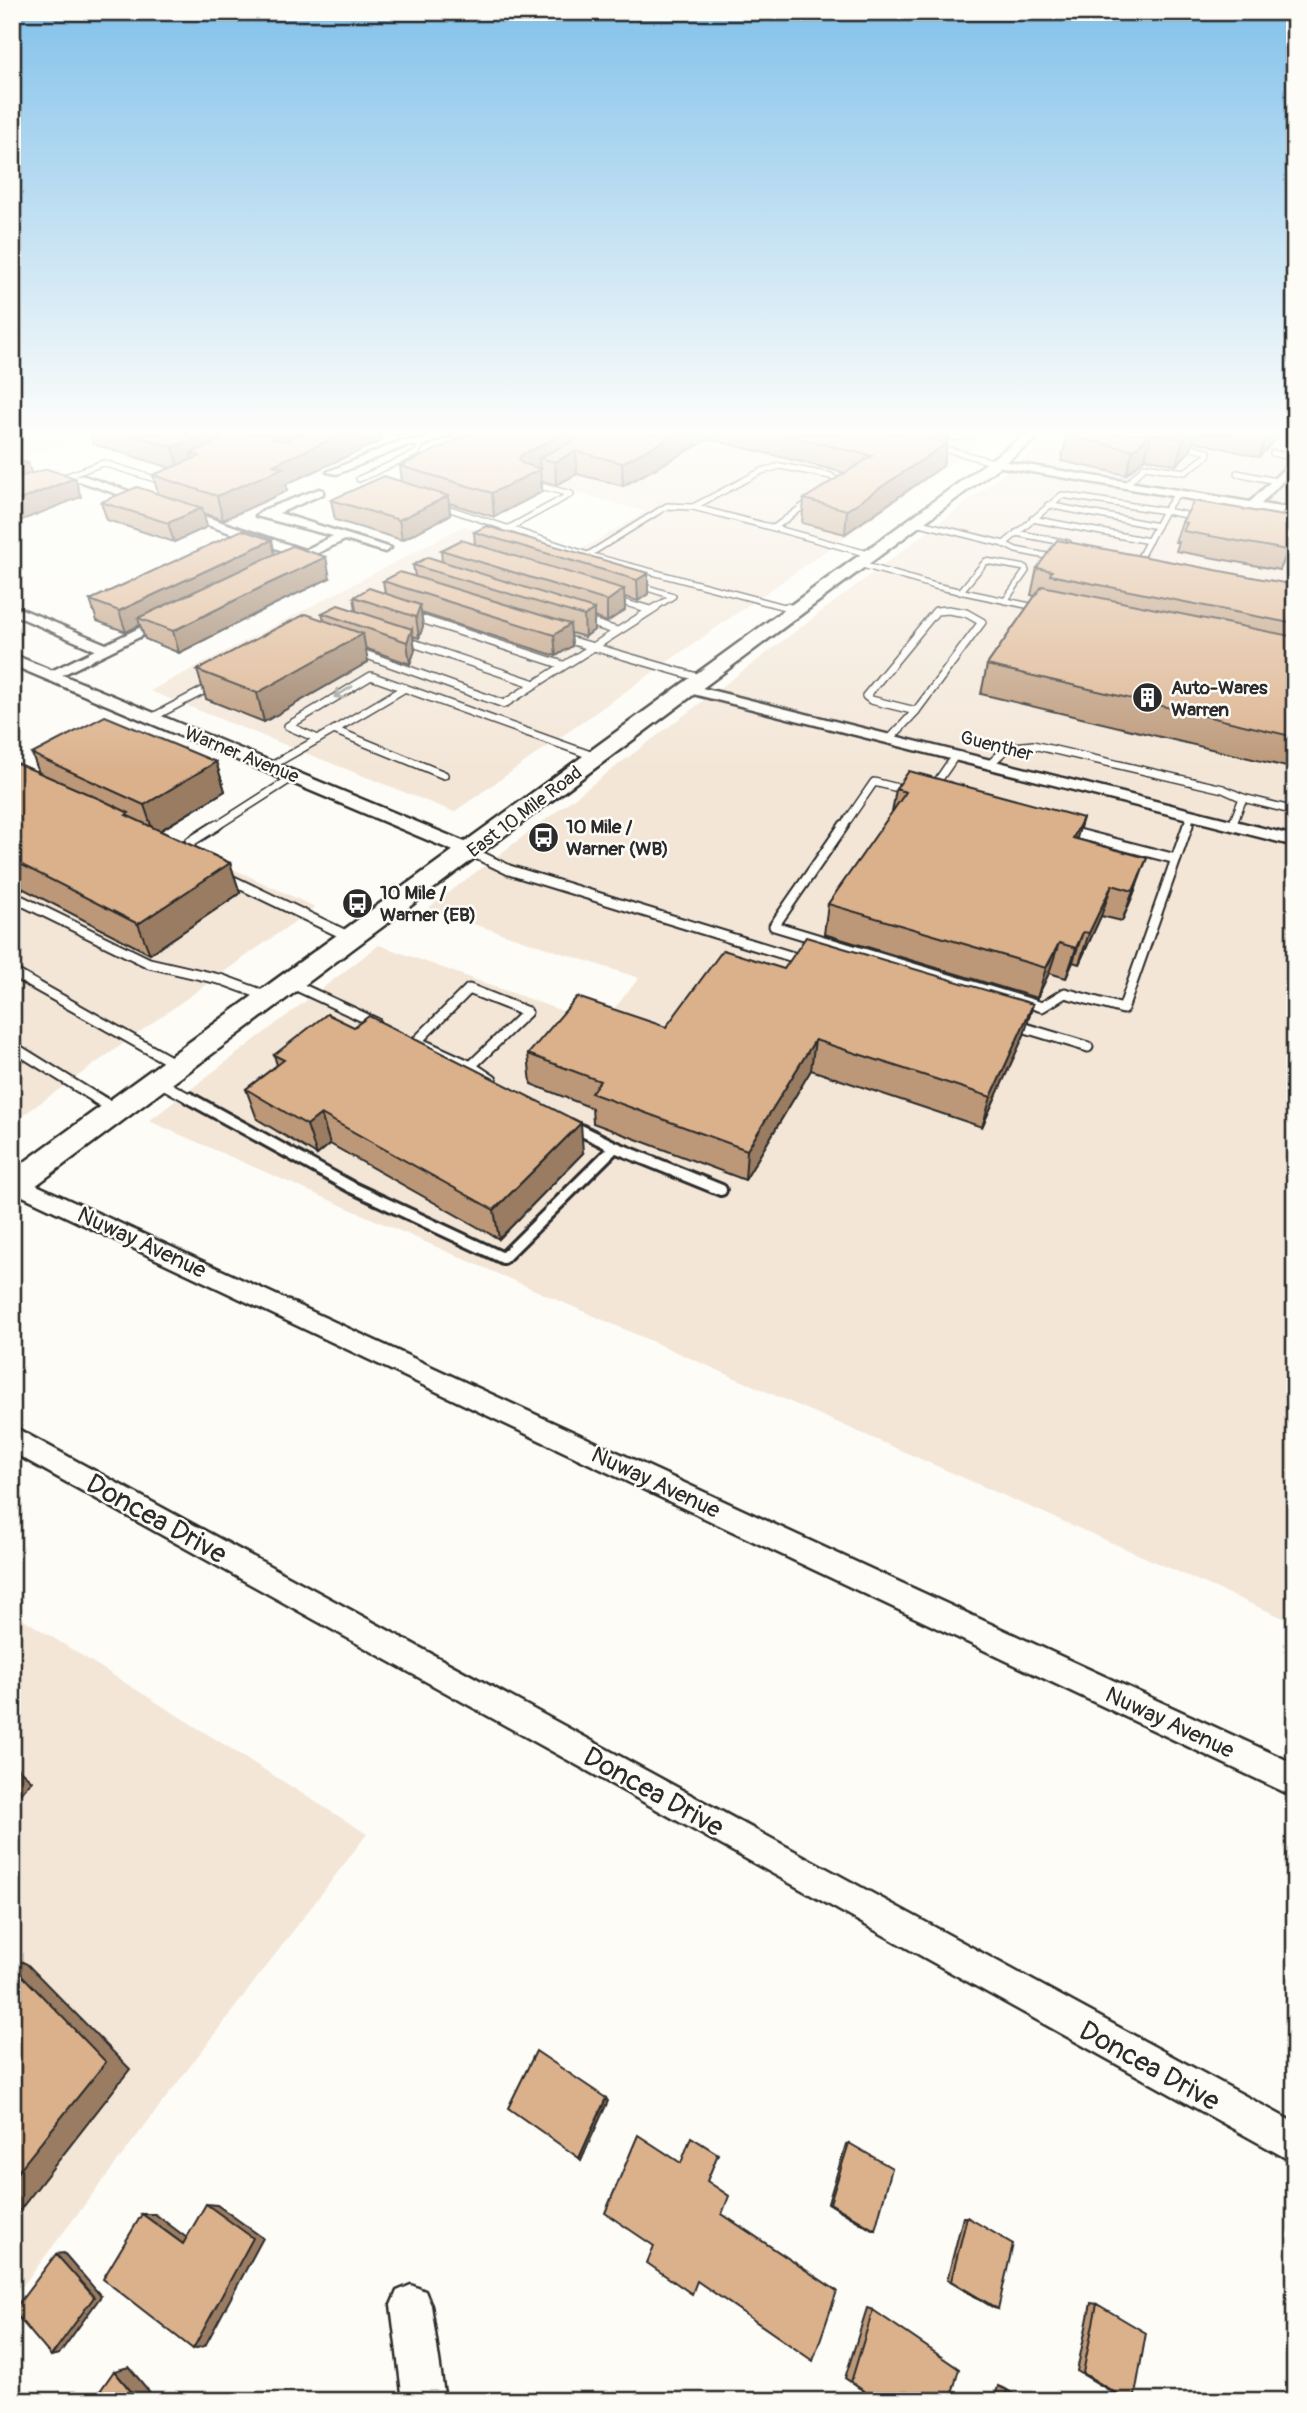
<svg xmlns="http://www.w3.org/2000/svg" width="1307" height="2413" viewBox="0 0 1307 2413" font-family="Pangolin,sans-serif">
<rect width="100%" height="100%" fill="#fdfcf7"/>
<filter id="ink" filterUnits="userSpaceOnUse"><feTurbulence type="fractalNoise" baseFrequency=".0143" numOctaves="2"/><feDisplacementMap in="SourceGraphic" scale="14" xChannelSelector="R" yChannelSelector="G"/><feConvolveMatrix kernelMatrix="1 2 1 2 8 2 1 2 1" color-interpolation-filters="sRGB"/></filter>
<g filter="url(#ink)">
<!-- built -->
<g fill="#f3e6d7">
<path d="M 12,434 L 88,434 L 12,462 Z"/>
<path d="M 637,434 L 992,434 L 454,812 L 150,691 L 464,526 L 570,556 L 646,512 L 543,483 Z"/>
<path d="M 1057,434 L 1295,434 L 1295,1623 L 149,1121 L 379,945 L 601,1025 L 639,978 L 427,909 Z"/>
<path d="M 12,766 L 315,907 L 12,1123 Z"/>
<path d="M 12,1612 L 367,1834 L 12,2300 Z"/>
</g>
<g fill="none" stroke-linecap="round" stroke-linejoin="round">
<defs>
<g id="service-far3">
<path d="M 933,434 L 954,438 L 971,434"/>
<path d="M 1290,434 L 1295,435"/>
<path d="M 935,446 L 996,463"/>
<path d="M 1273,453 L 1295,458"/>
<path d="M 1237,473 L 1276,481"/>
<path d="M 62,478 L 103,463 L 165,482"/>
<path d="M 359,479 L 417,453 L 422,443"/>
<path d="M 1126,485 L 1145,466 L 1185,472 L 1207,456 L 1208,452 L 1179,443"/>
<path d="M 1177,494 L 1165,511 L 1197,517"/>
<path d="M 814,498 L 774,528 L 872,555"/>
<path d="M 438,505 L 588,555"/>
<path d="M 1048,505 L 1157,526"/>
<path d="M 693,507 L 774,528"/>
<path d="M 1032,519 L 1149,541"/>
<path d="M 916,522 L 1004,544 L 1016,550 L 1057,558"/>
<path d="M 1016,533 L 1068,543"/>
<path d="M 491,538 L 571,494 L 529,483"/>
<path d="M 1004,544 L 1062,495 L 1165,511 L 1134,568"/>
<path d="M 859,564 L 935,586 L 1040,608"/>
<path d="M 635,584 L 673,596 L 653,609"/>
<path d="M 960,592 L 986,561 L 1025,568 L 1026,571 L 1005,601"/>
<path d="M 612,599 L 646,609"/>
<path d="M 792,609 L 588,555 L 667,506 L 693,507 L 762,471 L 780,466 L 831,476 L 835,480 L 828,489"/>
</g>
<g id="service-far2">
<path d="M 640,607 L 650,610"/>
<path d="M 786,607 L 797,610"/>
<path d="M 1035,607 L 1040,608"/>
<path d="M 948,610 L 966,613 L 982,622 L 916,711 L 871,700 L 866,696 L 936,611 Z"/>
<path d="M 409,615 L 563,665"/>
<path d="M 583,620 L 617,631"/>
<path d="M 559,637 L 704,679"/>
<path d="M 401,639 L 535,684"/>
<path d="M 356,651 L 504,704 L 656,607"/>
<path d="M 153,717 L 214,685"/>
<path d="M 334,730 L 405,688"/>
<path d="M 318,739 L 288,726 L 371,676 L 596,757"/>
<path d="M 889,740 L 916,711"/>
<path d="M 989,765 L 1007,748 L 1033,745 L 1223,789 L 1243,798 L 1232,826"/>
<path d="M 271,766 L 334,730 L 444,775"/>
<path d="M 933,788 L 955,756"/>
<path d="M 1243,798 L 1295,811"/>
<path d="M 215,827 L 295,776"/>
<path d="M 843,827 L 874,782 L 910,791"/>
<path d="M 1187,827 L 1191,815"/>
</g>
<g id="service-far1">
<path d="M 844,825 L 774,926 L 1042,1007 L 1065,993 L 1123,1009 L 1188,825"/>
<path d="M 1067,831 L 1176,859"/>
<path d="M 190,842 L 217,825"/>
<path d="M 470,851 L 509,870 L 806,961"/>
<path d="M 225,877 L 352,938"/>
<path d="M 12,896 L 149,963 L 223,980 L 269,997"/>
<path d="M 12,972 L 179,1066"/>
<path d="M 290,983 L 376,1023"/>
<path d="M 1012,1024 L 1088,1047"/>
<path d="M 416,1041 L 471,1066 L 492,1080"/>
<path d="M 417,1041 L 469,989 L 527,1012 L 471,1066"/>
<path d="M 12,1046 L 99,1100"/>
<path d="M 158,1081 L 192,1100"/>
</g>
<g id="service">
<path d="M 96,1098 L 117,1111"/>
<path d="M 189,1098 L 351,1187 L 503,1258 L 615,1147 L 570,1125"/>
<path d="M 615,1147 L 721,1190"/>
</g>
<g id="minor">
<path d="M 437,434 L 454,434 L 422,446 L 406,446 L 337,474 L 327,472 L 400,441 L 421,440 Z"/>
<path d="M 1295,458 L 1295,468 L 1261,504 L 1295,509 L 1295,517 L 996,466 L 990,463 L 996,460 L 1250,502 Z"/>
<path d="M 62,475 L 84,476 L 305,550 L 333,536 L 256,516 L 263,510 L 319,489 L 323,490 L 323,494 L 279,513 L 391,548 L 385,552 L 345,540 L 282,570 L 278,569 L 278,563 L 295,555 L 79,481 L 63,481 L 12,498 L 12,491 Z"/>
<path d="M 12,605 L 106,644 L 164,616 L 174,616 L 176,619 L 52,680 L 47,679 L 45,676 L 47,673 L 95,650 L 12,614 Z"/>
<path d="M 690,685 L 1295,836 L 1295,846 L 685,692 L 683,689 L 685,686 Z"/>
<path d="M 17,1176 L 1295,1764 L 1295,1797 L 12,1191 L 12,1177 Z"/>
<path d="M 12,1426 L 1295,2123 L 1295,2163 L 12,1452 Z"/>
<path d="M 411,2285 L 425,2291 L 431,2305 L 445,2401 L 403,2401 L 391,2305 L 397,2291 Z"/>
</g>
<path id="tertiary" d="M 12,654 L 477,847 L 481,851 L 477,855 L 463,855 L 12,665 Z"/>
<path id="secondary" d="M 1026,434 L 1043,434 L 23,1195 L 12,1199 L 12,1171 Z"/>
</defs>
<!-- service-far3 casing -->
<use href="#service-far3" stroke="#2b2b2b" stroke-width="8"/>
<!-- service-far2 casing -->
<use href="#service-far2" stroke="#2b2b2b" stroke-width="10"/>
<!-- service-far1 casing -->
<use href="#service-far1" stroke="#2b2b2b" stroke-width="13"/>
<!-- service casing -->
<use href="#service" stroke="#2b2b2b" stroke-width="16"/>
<!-- minor casing -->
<use href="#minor" stroke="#2b2b2b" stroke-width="5"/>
<!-- tertiary casing -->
<use href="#tertiary" stroke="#2b2b2b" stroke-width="5"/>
<!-- secondary casing -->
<use href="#secondary" stroke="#2b2b2b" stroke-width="5"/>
<!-- service-far3 -->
<use href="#service-far3" stroke="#fdfcf7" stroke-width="5"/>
<!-- service-far2 -->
<use href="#service-far2" stroke="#fdfcf7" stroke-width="7"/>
<!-- service-far1 -->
<use href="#service-far1" stroke="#fdfcf7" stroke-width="9"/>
<!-- service -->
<use href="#service" stroke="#fdfcf7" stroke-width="10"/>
<!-- minor -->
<use href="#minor" fill="#fdfcf7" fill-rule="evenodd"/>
<!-- tertiary -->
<use href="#tertiary" fill="#fdfcf7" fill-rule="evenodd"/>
<!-- secondary -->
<use href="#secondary" fill="#fdfcf7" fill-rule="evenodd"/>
</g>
<!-- wall -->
<g fill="#bc9878" stroke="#2b2b2b" stroke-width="2">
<path d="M 90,434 L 380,434 L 381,441 L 286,484 L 287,491 L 223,520 L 203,513 L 207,527 L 174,542 L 107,520 L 101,502 L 158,494 L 153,475 L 171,468 L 93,444 Z"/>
<path d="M 393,434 L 417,434 L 411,436 Z"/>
<path d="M 451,434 L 949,434 L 948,442 L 947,443 L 943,466 L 845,534 L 802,523 L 804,499 L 845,473 L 709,439 L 623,486 L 577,474 L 556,485 L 542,481 L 542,492 L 494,517 L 449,503 L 450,515 L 402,540 L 335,520 L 331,500 L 402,481 L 400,466 L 458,440 L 451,438 Z"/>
<path d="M 1069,434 L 1279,434 L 1277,438 L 1259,457 L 1193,441 L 1190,451 L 1176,465 L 1145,458 L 1126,475 L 1061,461 L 1067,436 Z"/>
<path d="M 1295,493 L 1295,533 L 1280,570 L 1176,551 L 1179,542 L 1175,542 L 1182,522 L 1282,516 L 1288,500 Z"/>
<path d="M 474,532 L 648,573 L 648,594 L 638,601 L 625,597 L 625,610 L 607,622 L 594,617 L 594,630 L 585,637 L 571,633 L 572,646 L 556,656 L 421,613 L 423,626 L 419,638 L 413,636 L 415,650 L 410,664 L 365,648 L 368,662 L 264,722 L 206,699 L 197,670 L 324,620 L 322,613 L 356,610 L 354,597 L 385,593 L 383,581 L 415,576 L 413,565 L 442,562 L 441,550 L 475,544 Z"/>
<path d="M 275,554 L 330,578 L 273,605 L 179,653 L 145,639 L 140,625 L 126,632 L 97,621 L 90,600 Z"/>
<path d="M 1037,568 L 1295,585 L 1295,769 L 981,694 L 987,665 L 1035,596 L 1031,595 Z"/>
<path d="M 32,754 L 216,762 L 225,791 L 160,831 L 230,863 L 240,893 L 150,954 L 12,883 L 12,761 L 39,773 Z"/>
<path d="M 896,789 L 1077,840 L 1136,888 L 1122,921 L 1101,916 L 1079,964 L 1073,962 L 1066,978 L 1049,973 L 1037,998 L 824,934 L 828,904 L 892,813 Z"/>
<path d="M 784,969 L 1033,1004 L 1024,1035 L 982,1127 L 811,1070 L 745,1180 L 593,1123 L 592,1108 L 531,1084 L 528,1054 L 666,1027 Z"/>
<path d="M 274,1055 L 583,1153 L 499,1239 L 330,1144 L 317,1155 L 257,1119 L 246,1089 L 277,1065 Z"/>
<path d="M 849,2143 L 875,2230 L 872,2230 L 828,2203 L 846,2144 Z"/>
<path d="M 963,2217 L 967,2217 L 998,2309 L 994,2308 L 947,2280 Z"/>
<path d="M 1091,2303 L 1097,2304 L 1134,2401 L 1127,2401 L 1077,2371 Z"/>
<path d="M 867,2308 L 873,2310 L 878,2401 L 845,2378 Z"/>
<path d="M 998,2386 L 1007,2390 L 1023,2401 L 994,2401 Z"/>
</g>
<!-- shaded-wall -->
<g fill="#997c62" stroke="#2b2b2b" stroke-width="2">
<path d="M 206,434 L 217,434 L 221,453 L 191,453 L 194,464 L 179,470 L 173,447 Z"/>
<path d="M 272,434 L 322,434 L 277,457 L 271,438 Z"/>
<path d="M 343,434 L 380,434 L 381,441 L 286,484 L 287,491 L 223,520 L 217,496 L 273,465 Z"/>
<path d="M 564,434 L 609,434 L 539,458 L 542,492 L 494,517 L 492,493 L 521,455 Z"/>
<path d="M 677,434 L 709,434 L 709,439 L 623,486 L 622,463 Z"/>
<path d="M 930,434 L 936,434 L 933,452 L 924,438 Z"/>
<path d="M 946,434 L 949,434 L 948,442 L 945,444 Z"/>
<path d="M 1152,434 L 1145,458 L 1126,475 L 1133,450 Z"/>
<path d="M 1189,434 L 1195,434 L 1190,451 L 1176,465 L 1183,440 Z"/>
<path d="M 1267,434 L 1279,434 L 1277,438 L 1259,457 Z"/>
<path d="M 947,443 L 943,466 L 845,534 L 847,510 Z"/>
<path d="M 576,451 L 577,474 L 556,485 L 555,462 Z"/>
<path d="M 28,463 L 34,481 L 12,489 L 12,468 Z"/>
<path d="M 75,478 L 81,497 L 12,524 L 12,503 Z"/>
<path d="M 448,496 L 450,515 L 402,540 L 399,520 Z"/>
<path d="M 202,508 L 207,527 L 174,542 L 168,523 Z"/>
<path d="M 272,540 L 276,560 L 138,618 L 140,625 L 126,632 L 119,611 Z"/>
<path d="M 326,557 L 330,578 L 273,605 L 179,653 L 173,631 L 268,584 Z"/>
<path d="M 648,573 L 648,594 L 638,601 L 637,580 Z"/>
<path d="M 624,589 L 625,610 L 607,622 L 607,601 Z"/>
<path d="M 420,605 L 423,626 L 419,638 L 416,617 Z"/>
<path d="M 594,609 L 594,630 L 585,637 L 584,616 Z"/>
<path d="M 570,624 L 572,646 L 556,656 L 554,635 Z"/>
<path d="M 412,629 L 415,650 L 410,664 L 407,642 Z"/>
<path d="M 363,634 L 368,662 L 264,722 L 257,693 Z"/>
<path d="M 216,762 L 225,791 L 154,834 L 144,805 Z"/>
<path d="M 1083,818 L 1074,848 L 1073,838 Z"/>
<path d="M 1147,858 L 1136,888 L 1122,921 L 1133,891 Z"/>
<path d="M 230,863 L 240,893 L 150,954 L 138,924 Z"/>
<path d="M 1112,885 L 1101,916 L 1079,964 L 1089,933 Z"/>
<path d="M 1083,932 L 1073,962 L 1066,978 L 1076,948 Z"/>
<path d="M 1059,943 L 1049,973 L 1037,998 L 1046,968 Z"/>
<path d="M 1033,1004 L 1024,1035 L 982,1127 L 991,1097 Z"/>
<path d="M 815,1040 L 811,1070 L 745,1180 L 747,1150 Z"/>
<path d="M 321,1114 L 330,1144 L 317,1155 L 307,1125 Z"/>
<path d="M 581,1123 L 583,1153 L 499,1239 L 494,1210 Z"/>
<path d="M 12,1763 L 32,1781 L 12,1802 Z"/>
<path d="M 12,1957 L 27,1964 L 130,2069 L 12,2220 Z"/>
<path d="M 606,2098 L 608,2101 L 581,2160 L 579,2158 Z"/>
<path d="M 206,2204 L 217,2205 L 263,2238 L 205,2346 L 193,2349 Z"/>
<path d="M 142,2214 L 155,2214 L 195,2244 L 183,2244 Z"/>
<path d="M 64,2253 L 101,2296 L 59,2354 L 51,2356 L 56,2254 Z"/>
<path d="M 129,2367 L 157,2401 L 139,2401 L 114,2371 Z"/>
</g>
<!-- building -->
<g fill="#dbb18c" stroke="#2b2b2b" stroke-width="2">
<path d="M 128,434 L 206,434 L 173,447 Z"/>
<path d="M 222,434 L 272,434 L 271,438 L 285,441 L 298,434 L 343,434 L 273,465 L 283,468 L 217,496 L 153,475 L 200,456 L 191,453 L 222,440 Z"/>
<path d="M 470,434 L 564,434 L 521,455 L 519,459 L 521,463 L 541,469 L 492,493 L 400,466 Z"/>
<path d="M 586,434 L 677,434 L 622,463 L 576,451 L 555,462 L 539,458 Z"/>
<path d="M 781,434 L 930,434 L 924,438 L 947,443 L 847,510 L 804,499 L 872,456 Z"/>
<path d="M 1069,434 L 1151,434 L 1133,450 L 1067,436 Z"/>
<path d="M 1156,434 L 1189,434 L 1183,440 Z"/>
<path d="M 12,458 L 28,463 L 12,468 Z"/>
<path d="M 47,469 L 75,478 L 12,503 L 12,479 Z"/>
<path d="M 384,476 L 448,496 L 399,520 L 331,500 Z"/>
<path d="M 137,487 L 202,508 L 168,523 L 101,502 Z"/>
<path d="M 1295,493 L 1295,501 L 1288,500 Z"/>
<path d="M 1194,501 L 1295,518 L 1295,532 L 1287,550 L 1183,531 L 1187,523 L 1182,522 Z"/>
<path d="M 486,526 L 648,573 L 637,580 L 474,532 Z"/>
<path d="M 242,530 L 272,540 L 119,611 L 90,600 Z"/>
<path d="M 461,540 L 624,589 L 607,601 L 441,550 Z"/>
<path d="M 1057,540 L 1295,585 L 1295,624 L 1050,575 L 1052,571 L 1037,568 Z"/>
<path d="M 292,546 L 326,557 L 268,584 L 173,631 L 138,618 Z"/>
<path d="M 428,557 L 594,609 L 584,616 L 413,565 Z"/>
<path d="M 400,572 L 570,624 L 554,635 L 383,581 Z"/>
<path d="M 1042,586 L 1295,637 L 1295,737 L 987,665 Z"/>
<path d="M 369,588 L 420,605 L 416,617 L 354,597 Z"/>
<path d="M 338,605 L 412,629 L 407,642 L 322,613 Z"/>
<path d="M 306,614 L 363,634 L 257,693 L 197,670 L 277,628 Z"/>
<path d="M 105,716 L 216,762 L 144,805 L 32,754 Z"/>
<path d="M 12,761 L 102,800 L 129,813 L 126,815 L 230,863 L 138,924 L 12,860 Z"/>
<path d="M 909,771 L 1083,818 L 1073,838 L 1147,858 L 1133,891 L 1112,885 L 1089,933 L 1083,932 L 1076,948 L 1059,943 L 1046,968 L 828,904 L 906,792 L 896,789 Z"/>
<path d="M 806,937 L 1033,1004 L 991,1097 L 815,1040 L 747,1150 L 591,1093 L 600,1081 L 528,1054 L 577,997 L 666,1027 L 723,950 L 784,969 Z"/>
<path d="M 327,1014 L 354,1027 L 369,1016 L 581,1123 L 494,1210 L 321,1114 L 307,1125 L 246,1089 L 284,1060 L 274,1055 Z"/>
<path d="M 12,1965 L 106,2062 L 12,2179 Z"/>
<path d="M 536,2051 L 606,2098 L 579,2158 L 508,2108 Z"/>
<path d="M 638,2135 L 681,2163 L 691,2137 L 718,2154 L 707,2181 L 729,2196 L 722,2214 L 837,2291 L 813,2361 L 697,2281 L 692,2294 L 647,2263 L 654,2246 L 605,2213 Z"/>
<path d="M 849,2143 L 892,2168 L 875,2230 L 830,2203 Z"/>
<path d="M 206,2204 L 253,2238 L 193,2349 L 103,2279 L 142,2214 L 183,2244 Z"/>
<path d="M 967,2217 L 1013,2244 L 998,2309 L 951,2281 Z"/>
<path d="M 56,2254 L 94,2297 L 51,2356 L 13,2311 Z"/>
<path d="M 1097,2304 L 1146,2333 L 1134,2401 L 1129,2401 L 1083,2373 Z"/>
<path d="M 873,2310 L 959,2369 L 950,2401 L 878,2401 L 851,2382 Z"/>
<path d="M 114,2371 L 139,2401 L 93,2401 Z"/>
<path d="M 1007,2390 L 1023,2401 L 1005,2401 Z"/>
</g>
<!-- one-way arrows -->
<defs><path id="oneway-shaft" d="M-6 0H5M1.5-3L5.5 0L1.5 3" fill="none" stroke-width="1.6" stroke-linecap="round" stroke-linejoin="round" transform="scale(1.75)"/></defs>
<use stroke="#9e9e9b" href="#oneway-shaft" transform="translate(343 692) rotate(149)"/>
</g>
<!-- sky -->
<linearGradient id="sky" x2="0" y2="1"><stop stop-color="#83c1ea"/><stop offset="0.56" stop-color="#fefefb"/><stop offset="1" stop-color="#fefefb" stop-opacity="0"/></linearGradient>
<rect width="1307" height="772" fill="url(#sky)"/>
<!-- icons -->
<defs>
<symbol id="building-disc" viewBox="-11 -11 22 22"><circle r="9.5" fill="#2b2b2b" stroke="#fdfcf7"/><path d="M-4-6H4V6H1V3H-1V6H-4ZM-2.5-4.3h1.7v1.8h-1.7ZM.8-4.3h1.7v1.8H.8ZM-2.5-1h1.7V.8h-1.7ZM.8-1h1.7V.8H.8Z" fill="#fff"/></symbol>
<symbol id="bus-disc" viewBox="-11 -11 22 22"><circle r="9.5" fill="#2b2b2b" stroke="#fdfcf7"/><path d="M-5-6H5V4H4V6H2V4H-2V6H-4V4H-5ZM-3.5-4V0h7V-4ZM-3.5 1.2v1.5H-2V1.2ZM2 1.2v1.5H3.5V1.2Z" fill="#fff"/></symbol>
</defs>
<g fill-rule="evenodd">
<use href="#building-disc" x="1130" y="680" width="35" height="35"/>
<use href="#bus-disc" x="526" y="820" width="35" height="35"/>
<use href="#bus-disc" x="340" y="886" width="35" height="35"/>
</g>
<g text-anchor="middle" stroke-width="5" stroke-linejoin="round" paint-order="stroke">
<!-- far-poi labels -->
<g font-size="19" font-weight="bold" fill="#2b2b2b" stroke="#fdfcf7" text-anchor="start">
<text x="1171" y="694">Auto-Wares<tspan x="1171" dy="22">Warren</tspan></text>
<text x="566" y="833">10 Mile /<tspan x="566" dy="22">Warner (WB)</tspan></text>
<text x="380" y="899">10 Mile /<tspan x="380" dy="22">Warner (EB)</tspan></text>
</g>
<!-- far-street labels -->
<g font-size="19" fill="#2b2b2b" stroke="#fdfcf7">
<text transform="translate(997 745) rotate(14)" y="7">Guenther</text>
<text transform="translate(242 754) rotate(22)" y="7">Warner Avenue</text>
<text transform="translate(524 811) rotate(-37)" y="7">East 10 Mile Road</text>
</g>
<!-- street labels -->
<g font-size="23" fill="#2b2b2b" stroke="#fdfcf7">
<text transform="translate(142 1242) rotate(25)" y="8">Nuway Avenue</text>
<text transform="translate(656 1482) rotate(25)" y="8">Nuway Avenue</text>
<text transform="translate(1170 1722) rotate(25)" y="8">Nuway Avenue</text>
</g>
<!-- near-street labels -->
<g font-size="28" fill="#2b2b2b" stroke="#fdfcf7">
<text transform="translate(157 1518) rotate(29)" y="10">Doncea Drive</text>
<text transform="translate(654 1791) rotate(29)" y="10">Doncea Drive</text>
<text transform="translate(1150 2065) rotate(29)" y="10">Doncea Drive</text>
</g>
</g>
<!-- margin -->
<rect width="1307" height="2413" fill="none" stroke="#fdfcf7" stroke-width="42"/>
<rect x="21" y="21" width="1265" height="2371" fill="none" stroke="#2b2b2b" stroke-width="2.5" filter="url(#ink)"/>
</svg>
